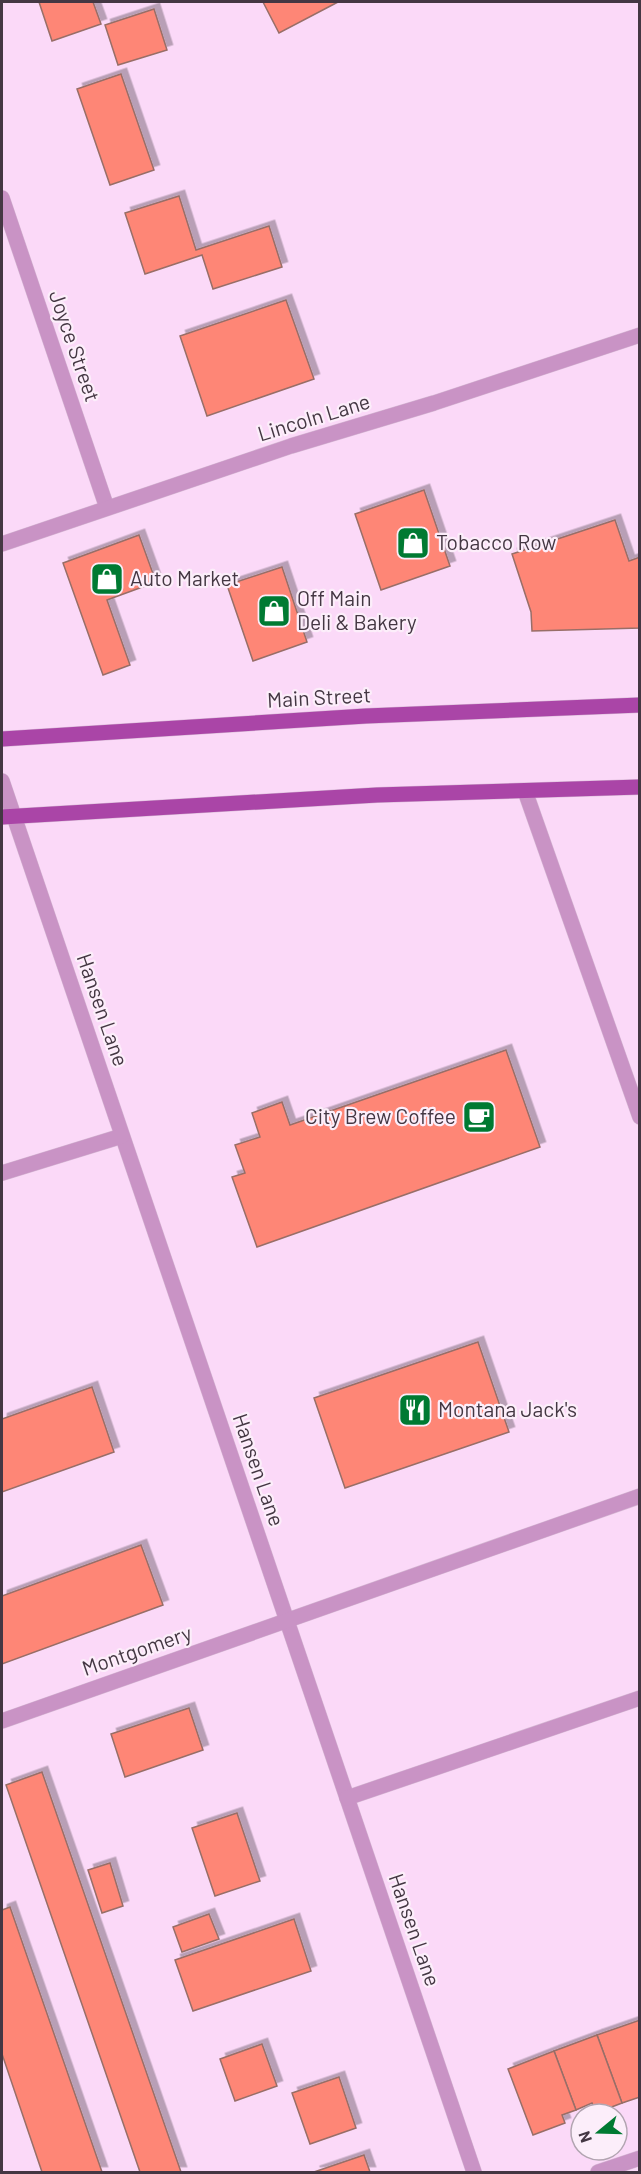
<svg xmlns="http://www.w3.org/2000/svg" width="641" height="2174" viewBox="0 0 641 2174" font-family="Barlow,sans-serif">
<defs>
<filter id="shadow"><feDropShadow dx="5.5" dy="-5.5" stdDeviation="0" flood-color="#0004"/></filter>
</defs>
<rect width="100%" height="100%" fill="#fbd9f8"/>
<!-- building -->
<g fill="#fe8676" stroke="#986e67" stroke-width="1.5" filter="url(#shadow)">
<path d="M 39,2 L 93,2 L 101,24 L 52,41 Z"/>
<path d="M 263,2 L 338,2 L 279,33 Z"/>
<path d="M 154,9 L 167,50 L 118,65 L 105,25 Z"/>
<path d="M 121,74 L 154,170 L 110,185 L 77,89 Z"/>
<path d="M 179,196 L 196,250 L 269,226 L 282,267 L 213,289 L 202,255 L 145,274 L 125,213 Z"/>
<path d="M 286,300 L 314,379 L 207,416 L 180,336 Z"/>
<path d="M 424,490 L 450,566 L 381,590 L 355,514 Z"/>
<path d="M 615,520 L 629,561 L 640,557 L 640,628 L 532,631 L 531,612 L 512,554 Z"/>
<path d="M 139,535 L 156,582 L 107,600 L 130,665 L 103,675 L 63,563 Z"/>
<path d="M 282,567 L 307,642 L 253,661 L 227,585 Z"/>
<path d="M 506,1050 L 540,1147 L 257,1247 L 232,1177 L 245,1173 L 235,1145 L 260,1137 L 252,1113 L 282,1102 L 290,1125 Z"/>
<path d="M 478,1342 L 509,1432 L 345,1488 L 314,1398 Z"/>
<path d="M 92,1387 L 114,1452 L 2,1492 L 2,1419 Z"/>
<path d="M 141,1545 L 163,1605 L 2,1664 L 2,1596 Z"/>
<path d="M 189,1708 L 203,1750 L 125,1777 L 111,1734 Z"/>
<path d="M 42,1772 L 181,2172 L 140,2172 L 6,1785 Z"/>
<path d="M 237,1813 L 260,1881 L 215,1896 L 192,1828 Z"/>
<path d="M 110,1863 L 123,1906 L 102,1913 L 88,1870 Z"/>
<path d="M 10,1907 L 102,2172 L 42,2172 L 2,2054 L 2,1910 Z"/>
<path d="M 209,1914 L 219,1939 L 182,1952 L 173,1927 Z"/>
<path d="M 294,1919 L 311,1971 L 193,2011 L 175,1960 Z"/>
<path d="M 640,2020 L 640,2097 L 622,2103 L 597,2035 Z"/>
<path d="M 597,2035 L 622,2103 L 596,2113 L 592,2103 L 576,2110 L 554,2051 Z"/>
<path d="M 262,2044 L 277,2086 L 235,2101 L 220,2059 Z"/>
<path d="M 554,2051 L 576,2110 L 562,2115 L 565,2123 L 533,2135 L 508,2069 Z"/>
<path d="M 339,2077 L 356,2128 L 310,2144 L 292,2093 Z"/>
<path d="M 364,2155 L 370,2172 L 314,2172 Z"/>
</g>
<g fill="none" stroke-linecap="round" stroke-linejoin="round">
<defs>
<g id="minor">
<path d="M 2,198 L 107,508"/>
<path d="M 2,544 L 291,446 L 434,403 L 640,335"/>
<path d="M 2,781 L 474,2172"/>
<path d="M 525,791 L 640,1117"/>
<path d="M 2,1173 L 122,1136"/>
<path d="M 2,1721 L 640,1496"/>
<path d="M 347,1798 L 640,1698"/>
<path d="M 598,2172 L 640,2158"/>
</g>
<g id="major">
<path d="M 2,739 L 366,716 L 640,705"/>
<path d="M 2,817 L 377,795 L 640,787"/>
</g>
</defs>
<!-- minor casing -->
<use href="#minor" stroke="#d6b9d4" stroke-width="16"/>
<!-- major casing -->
<use href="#major" stroke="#d6b9d4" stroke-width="16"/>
<!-- minor -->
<use href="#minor" stroke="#c993c5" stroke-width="15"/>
<!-- major -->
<use href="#major" stroke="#aa45a7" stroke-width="15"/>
</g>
<!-- icons -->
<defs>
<symbol id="shop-square" viewBox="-11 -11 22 22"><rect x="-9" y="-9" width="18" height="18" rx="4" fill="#007a32" stroke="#fceefa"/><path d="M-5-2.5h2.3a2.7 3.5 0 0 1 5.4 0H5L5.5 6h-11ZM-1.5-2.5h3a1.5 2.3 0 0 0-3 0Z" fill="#fff"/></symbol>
<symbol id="cafe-square" viewBox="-11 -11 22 22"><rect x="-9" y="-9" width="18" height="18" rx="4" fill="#007a32" stroke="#fceefa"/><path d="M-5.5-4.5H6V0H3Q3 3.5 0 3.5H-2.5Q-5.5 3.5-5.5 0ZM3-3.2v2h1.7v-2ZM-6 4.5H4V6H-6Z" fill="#fff"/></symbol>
<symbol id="restaurant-square" viewBox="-11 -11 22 22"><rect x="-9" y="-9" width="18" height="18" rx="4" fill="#007a32" stroke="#fceefa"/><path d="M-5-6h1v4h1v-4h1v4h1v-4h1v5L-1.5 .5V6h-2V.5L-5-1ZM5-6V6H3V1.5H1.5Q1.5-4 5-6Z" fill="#fff"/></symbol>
</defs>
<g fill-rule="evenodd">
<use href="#shop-square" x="394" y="524" width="38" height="38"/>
<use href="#shop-square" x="88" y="560" width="38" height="38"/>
<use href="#shop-square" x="255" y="592" width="38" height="38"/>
<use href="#cafe-square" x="460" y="1098" width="38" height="38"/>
<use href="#restaurant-square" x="396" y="1391" width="38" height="38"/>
</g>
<g text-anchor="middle" stroke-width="4.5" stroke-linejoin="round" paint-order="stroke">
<!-- street labels -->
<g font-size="21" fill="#443743" stroke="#fceefa">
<text transform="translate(74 346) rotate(71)" y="7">Joyce Street</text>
<text transform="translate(314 418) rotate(-17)" y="7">Lincoln Lane</text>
<text transform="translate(319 698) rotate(-3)" y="7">Main Street</text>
<text transform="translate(102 1010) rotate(71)" y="7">Hansen Lane</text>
<text transform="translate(258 1470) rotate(71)" y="7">Hansen Lane</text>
<text transform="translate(137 1651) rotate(-19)" y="7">Montgomery</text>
<text transform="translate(414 1930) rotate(71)" y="7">Hansen Lane</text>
</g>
<!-- poi labels -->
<g font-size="21" fill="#443743" stroke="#fceefa" text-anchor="start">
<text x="436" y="550">Tobacco Row</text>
<text x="130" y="586">Auto Market</text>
<text x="297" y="606">Off Main<tspan x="297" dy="24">Deli &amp; Bakery</tspan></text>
<text x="456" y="1124" text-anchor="end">City Brew Coffee</text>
<text x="438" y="1417">Montana Jack's</text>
</g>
</g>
<!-- border -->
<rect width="641" height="2174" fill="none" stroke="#443743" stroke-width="6"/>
<!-- north arrow -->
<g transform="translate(599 2132) rotate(251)"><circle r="28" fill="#fceefa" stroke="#b2a5b1" stroke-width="1.5"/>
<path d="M0-4.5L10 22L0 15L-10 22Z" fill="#007a32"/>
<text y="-9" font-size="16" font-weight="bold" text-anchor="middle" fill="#443743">N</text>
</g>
</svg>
